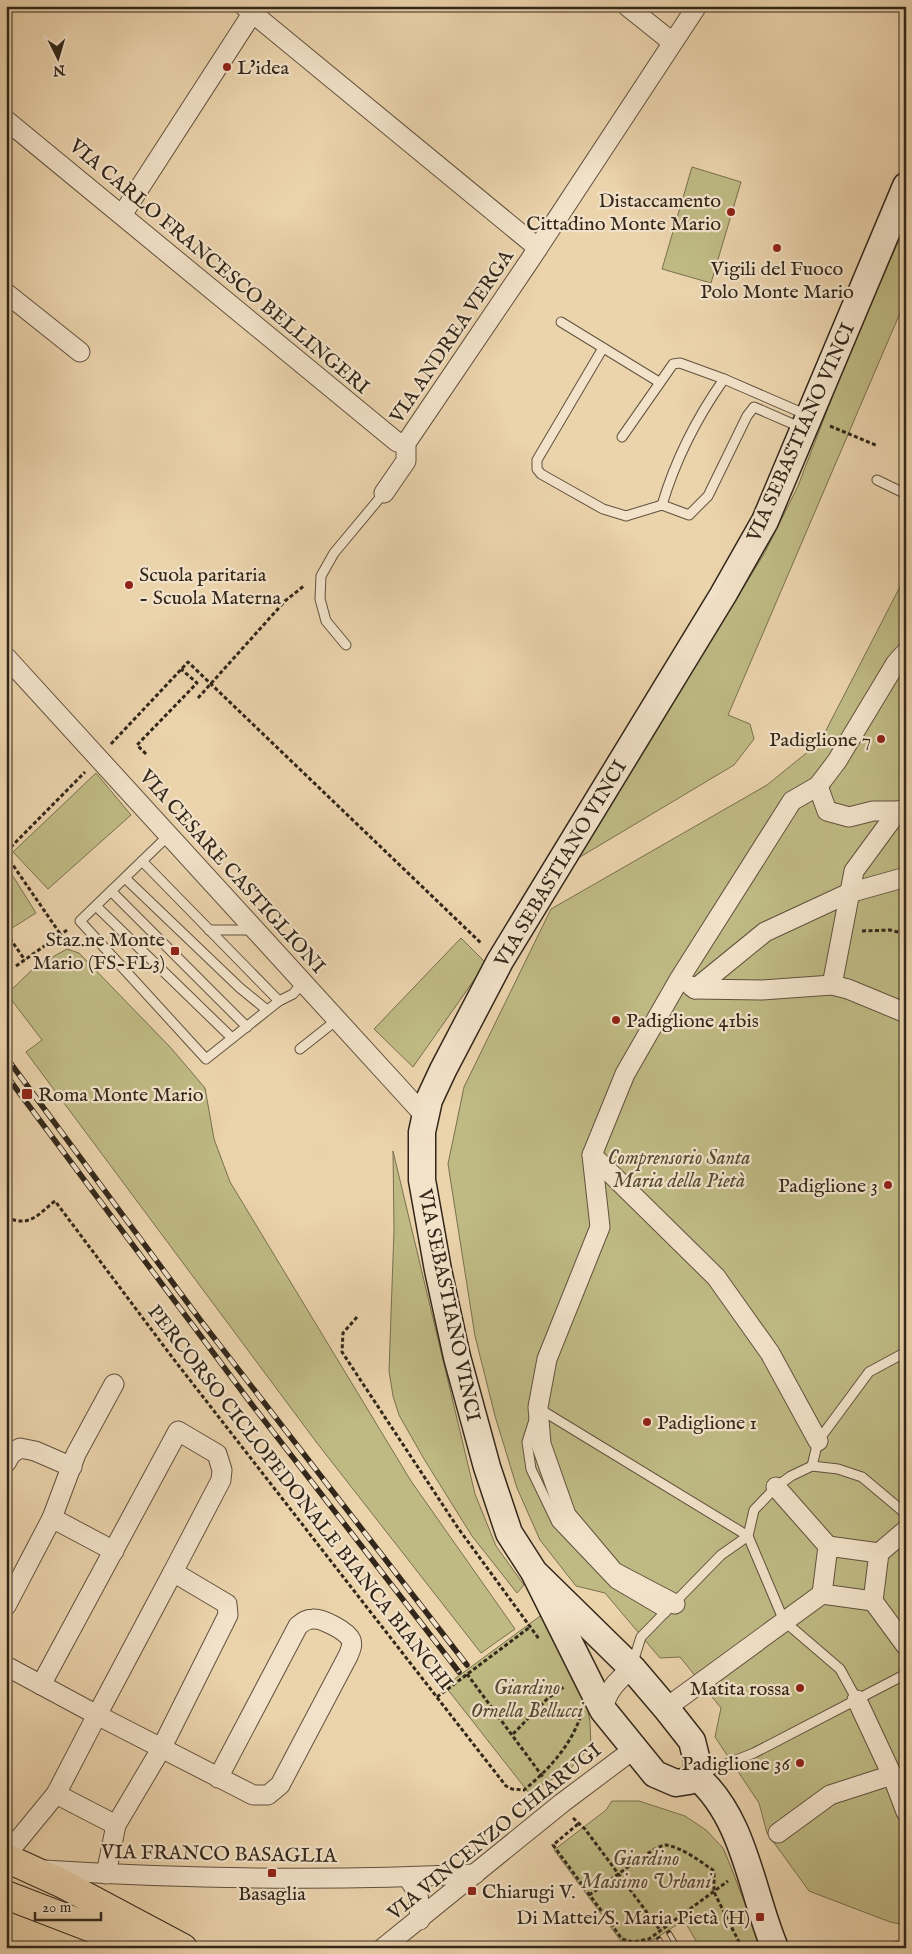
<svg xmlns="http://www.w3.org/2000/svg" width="912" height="1954" viewBox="0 0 912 1954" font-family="'IM FELL English',serif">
<rect width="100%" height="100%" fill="#ebd3ac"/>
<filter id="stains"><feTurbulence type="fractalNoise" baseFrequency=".004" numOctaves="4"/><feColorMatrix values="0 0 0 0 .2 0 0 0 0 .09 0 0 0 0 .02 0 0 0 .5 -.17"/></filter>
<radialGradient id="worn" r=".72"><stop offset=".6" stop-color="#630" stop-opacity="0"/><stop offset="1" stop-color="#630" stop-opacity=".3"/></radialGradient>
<!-- green -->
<g fill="#bfba84" stroke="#78704f">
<path d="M 692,167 L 741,182 L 711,283 L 662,269 Z"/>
<path d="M 906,224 L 906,299 L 728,715 L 750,724 L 754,739 L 734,765 L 575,860 L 764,554 L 798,486 L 846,361 Z"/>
<path d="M 906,575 L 906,1925 L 890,1922 L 809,1891 L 767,1833 L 759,1803 L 715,1737 L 721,1708 L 680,1657 L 660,1658 L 605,1593 L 576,1586 L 540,1540 L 517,1488 L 495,1416 L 475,1336 L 448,1164 L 464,1087 L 551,909 L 767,785 L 820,742 Z"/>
<path d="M 96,773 L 131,815 L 48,889 L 13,852 Z"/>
<path d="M 6,865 L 36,913 L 12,928 L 6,921 Z"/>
<path d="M 461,938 L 486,963 L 413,1067 L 374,1029 Z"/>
<path d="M 67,949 L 79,953 L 171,1048 L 205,1088 L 214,1139 L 230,1182 L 411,1481 L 515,1629 L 481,1653 L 317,1443 L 26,1052 L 42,1040 L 7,994 L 36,966 Z"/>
<path d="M 393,1151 L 475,1494 L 496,1546 L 524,1585 L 517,1593 L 472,1536 L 424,1459 L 399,1415 L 393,1396 L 389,1371 L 394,1230 Z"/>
<path d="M 547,1611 L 584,1691 L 590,1722 L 591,1746 L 571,1768 L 529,1793 L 445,1686 Z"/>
<path d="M 612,1801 L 639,1801 L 685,1816 L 706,1830 L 723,1848 L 729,1862 L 762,1948 L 700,1948 L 684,1920 L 641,1948 L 626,1948 L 554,1850 L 606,1810 Z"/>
</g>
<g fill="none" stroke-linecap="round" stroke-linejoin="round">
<defs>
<g id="lane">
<path d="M 561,322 L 659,382"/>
<path d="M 603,348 L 537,460 L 537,469 L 541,474 L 603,509 L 626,516 L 662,505"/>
<path d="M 802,428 L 754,407 L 747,416 L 708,496 L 689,515 L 662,505 C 675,461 698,416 724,379 L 807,415"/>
<path d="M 622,437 L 673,364 L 680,363 L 724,379"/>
<path d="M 877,480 L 906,494"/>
<path d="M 346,645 L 326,621 L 320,599 L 321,576 L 334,553 L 384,493"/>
<path d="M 169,835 L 80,921 L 206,1059 L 279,1001 L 293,994 L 303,982"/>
<path d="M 142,861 L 279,1001"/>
<path d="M 125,878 L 240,988 L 267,1010"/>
<path d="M 111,891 L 247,1027"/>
<path d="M 96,906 L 232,1038"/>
<path d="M 209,930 L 254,930"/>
<path d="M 300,1049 L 338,1019"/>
<path d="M 538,1408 L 748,1536"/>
<path d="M 534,1420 L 527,1442 L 531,1469 L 557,1523 L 614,1583 L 665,1613"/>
<path d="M 812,1466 L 818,1441 L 869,1372 L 906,1352"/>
<path d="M 632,1665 L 641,1637 L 721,1555 L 748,1536"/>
<path d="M 857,1700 L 840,1669 L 784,1621 L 748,1536 L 754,1510 L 776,1487 L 791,1476 L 812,1466 L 838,1469 L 862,1477 L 906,1514"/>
<path d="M 698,1775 L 754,1753 L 906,1674"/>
<path d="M 6,1832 L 14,1843"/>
<path d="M 889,1948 L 906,1945"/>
</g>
<g id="street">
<path d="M 244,6 L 538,248"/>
<path d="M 627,6 L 672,42"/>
<path d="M 6,120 L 397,442 L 406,443"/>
<path d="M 122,215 L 257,6"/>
<path d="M 6,293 L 80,352"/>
<path d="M 384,493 L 406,461 L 406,443 L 530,260 L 697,6"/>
<path d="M 6,657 L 425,1116"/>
<path d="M 818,786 L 827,811 L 849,817 L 873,811 L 906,811"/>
<path d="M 832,985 L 854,871 L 898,811"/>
<path d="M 691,986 L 695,989 L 762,990 L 832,985 L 848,989 L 906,1013"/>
<path d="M 695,989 L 765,932 L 849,893 L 906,877"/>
<path d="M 592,1155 L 716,1277 L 770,1353 L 818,1441"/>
<path d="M 6,1463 L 11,1454 L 20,1448 L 35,1451 L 72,1467"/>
<path d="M 776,1487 L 828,1546"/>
<path d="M 52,1518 L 76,1454 L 114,1384"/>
<path d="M 879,1553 L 906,1530"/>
<path d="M 873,1601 L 822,1594 L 828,1546 L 879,1553 L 873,1601 L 906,1646"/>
<path d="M 675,1604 L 614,1572 L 566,1515 L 541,1444 L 538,1407 L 547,1359 L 600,1227 L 592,1155 L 625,1074 L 680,978 L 792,801 L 818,786 L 837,761 L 896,663 L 906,652"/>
<path d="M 6,1606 L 52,1518 L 114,1551"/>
<path d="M 6,1666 L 97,1715 L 56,1794 L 116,1825 L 106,1874"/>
<path d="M 41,1685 L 178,1431 L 217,1454 L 222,1470 L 221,1480 L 173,1572"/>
<path d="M 857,1700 L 892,1775 L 906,1812"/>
<path d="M 666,1708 L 822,1594"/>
<path d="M 603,1710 C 607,1690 617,1681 632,1668"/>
<path d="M 116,1825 L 161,1749 L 228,1615 L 227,1604 L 173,1572 L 97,1715 L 253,1795 L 268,1795 L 280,1785 L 348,1656 C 350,1651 353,1646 351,1640 C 347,1631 322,1618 313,1619 C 306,1619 303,1622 298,1626 L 218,1778"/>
<path d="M 778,1833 L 830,1795 L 892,1775"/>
<path d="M 6,1855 L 56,1794"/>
<path d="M 44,1870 C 186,1879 333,1881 475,1874"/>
<path d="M 408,1878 L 418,1893 L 420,1920"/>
<path d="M 383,1948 L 562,1803 L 634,1749"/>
</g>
<g id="secondary">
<path d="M 534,1572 L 632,1668 L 666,1708 L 692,1741 L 697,1761 L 696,1776 L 689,1781 L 676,1783 L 655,1774 L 603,1710 L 534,1572 L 509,1533 L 487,1467 L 457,1357 L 438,1270 L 422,1180 L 422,1132 L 429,1100 L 443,1070 L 500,961 L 723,595 L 765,521 L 906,186"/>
<path d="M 696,1776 C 745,1818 751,1891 775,1948"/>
</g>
<g id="primary">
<path d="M 6,1858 L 61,1883 L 183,1948"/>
<path d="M 6,1895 L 144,1948"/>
</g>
</defs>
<!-- lane casing -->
<use href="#lane" stroke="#60523e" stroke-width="11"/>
<!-- street casing -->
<use href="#street" stroke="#60523e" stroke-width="21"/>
<!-- secondary casing -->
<use href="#secondary" stroke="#32271a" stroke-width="29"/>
<!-- primary casing -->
<use href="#primary" stroke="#32271a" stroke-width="30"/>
<!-- path -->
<g stroke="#32271a" stroke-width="3" stroke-dasharray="4 2.5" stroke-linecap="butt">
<path d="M 830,426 L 878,446"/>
<path d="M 198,698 L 285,601 L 305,585"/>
<path d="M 111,744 L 188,662 L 482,944"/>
<path d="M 146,754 L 137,745 L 197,683 L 181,669"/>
<path d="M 6,852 L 85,772"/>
<path d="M 6,855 L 61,935"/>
<path d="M 862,931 L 890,930 L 906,934"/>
<path d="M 6,933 L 25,960"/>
<path d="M 16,966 L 67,930"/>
<path d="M 6,1217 C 30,1228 37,1215 55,1201 L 172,1357 L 506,1786 L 512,1789 L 524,1790 C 548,1770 569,1748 580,1718"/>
<path d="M 357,1317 L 343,1333 L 342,1352 L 458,1528 L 539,1639"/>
<path d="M 467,1674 L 551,1788"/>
<path d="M 437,1697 L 530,1627"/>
<path d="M 513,1734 L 547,1699 L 565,1686"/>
<path d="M 573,1818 L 585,1829 L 660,1930"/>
<path d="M 578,1824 L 553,1845 L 622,1939 L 633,1942 L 649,1939 L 728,1881"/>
<path d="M 589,1895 C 602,1887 657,1843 666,1845 C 683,1848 700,1861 714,1871 L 714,1892 L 742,1948"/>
</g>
<!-- lane -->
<use href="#lane" stroke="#f2e2c9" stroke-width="9"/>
<!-- street -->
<use href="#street" stroke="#f2e2c9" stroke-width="19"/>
<!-- secondary -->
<use href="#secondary" stroke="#f2e2c9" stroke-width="26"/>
<!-- primary -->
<use href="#primary" stroke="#ebd3ac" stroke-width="28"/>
<defs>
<g id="rail">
<path d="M 6,1057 L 201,1321 L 467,1665"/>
<path d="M 6,1075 L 250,1402 L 459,1672"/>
<path d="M 669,1933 L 678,1948"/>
<path d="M 659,1939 L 664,1948"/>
</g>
</defs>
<!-- rail casing -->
<use href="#rail" stroke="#32271a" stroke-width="5.5"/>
<!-- rail -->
<use href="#rail" stroke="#f2e2c9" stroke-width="4" stroke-dasharray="11" stroke-linecap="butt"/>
</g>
<!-- markers -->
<g fill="#8f2418" stroke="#f2e2c9" stroke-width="2">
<circle cx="227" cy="67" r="5"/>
<circle cx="731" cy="212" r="5"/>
<circle cx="777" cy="248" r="5"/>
<circle cx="129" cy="585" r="5"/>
<circle cx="881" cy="739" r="5"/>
<rect x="170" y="946" width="10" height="10" rx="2.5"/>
<circle cx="616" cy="1020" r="5"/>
<rect x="21" y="1088" width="12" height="12" rx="2.5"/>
<circle cx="888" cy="1185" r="5"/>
<circle cx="647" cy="1422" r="5"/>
<circle cx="800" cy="1688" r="5"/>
<circle cx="800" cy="1763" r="5"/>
<rect x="267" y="1868" width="10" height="10" rx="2.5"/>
<rect x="467" y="1886" width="10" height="10" rx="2.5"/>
<rect x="755" y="1912" width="10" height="10" rx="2.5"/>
</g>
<g text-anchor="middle" stroke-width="4.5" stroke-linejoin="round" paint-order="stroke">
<!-- poi labels -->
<g font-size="20" fill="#32271a" stroke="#f2e2c9" text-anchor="end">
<text x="237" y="74" text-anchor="start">L'idea</text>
<text x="721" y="207">Distaccamento<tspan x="721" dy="23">Cittadino Monte Mario</tspan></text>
<text x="777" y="275" text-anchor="middle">Vigili del Fuoco<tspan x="777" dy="23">Polo Monte Mario</tspan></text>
<text x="139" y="581" text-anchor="start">Scuola paritaria<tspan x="139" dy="23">- Scuola Materna</tspan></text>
<text x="871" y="746">Padiglione 7</text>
<text x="165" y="946">Staz.ne Monte<tspan x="165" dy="23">Mario (FS-FL3)</tspan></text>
<text x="626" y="1027" text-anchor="start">Padiglione 41bis</text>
<text x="38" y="1101" text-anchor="start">Roma Monte Mario</text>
<text x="878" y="1192">Padiglione 3</text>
<text x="657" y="1429" text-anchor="start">Padiglione 1</text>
<text x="790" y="1695">Matita rossa</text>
<text x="790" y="1770">Padiglione 36</text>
<text x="482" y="1898" text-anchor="start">Chiarugi V.</text>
<text x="272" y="1900" text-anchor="middle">Basaglia</text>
<text x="750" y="1924">Di Mattei/S. Maria Pietà (H)</text>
</g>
<!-- street labels -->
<g font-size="20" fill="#32271a" stroke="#f2e2c9">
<text transform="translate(220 266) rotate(40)" y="7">VIA CARLO FRANCESCO BELLINGERI</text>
<text transform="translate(451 336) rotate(-56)" y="7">VIA ANDREA VERGA</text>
<text transform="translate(800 432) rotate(-66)" y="7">VIA SEBASTIANO VINCI</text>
<text transform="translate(560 863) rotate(-59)" y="7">VIA SEBASTIANO VINCI</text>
<text transform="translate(233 871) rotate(48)" y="7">VIA CESARE CASTIGLIONI</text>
<text transform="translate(450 1305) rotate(78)" y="7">VIA SEBASTIANO VINCI</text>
<text transform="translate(301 1497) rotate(52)" y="7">PERCORSO CICLOPEDONALE BIANCA BIANCHI</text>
<text transform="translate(494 1831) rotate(-39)" y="7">VIA VINCENZO CHIARUGI</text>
<text transform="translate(219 1853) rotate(1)" y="7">VIA FRANCO BASAGLIA</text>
</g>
<!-- park labels -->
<g font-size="20" font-style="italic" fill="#554c34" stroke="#f2e2c9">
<text x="679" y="1164">Comprensorio Santa<tspan x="679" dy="23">Maria della Pietà</tspan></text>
<text x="527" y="1694">Giardino<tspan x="527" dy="23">Ornella Bellucci</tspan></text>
<text x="646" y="1865">Giardino<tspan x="646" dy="23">Massimo Urbani</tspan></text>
</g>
</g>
<!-- margin -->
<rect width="912" height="1954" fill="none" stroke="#ebd3ac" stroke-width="25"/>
<rect x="8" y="8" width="897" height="1939" fill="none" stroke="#32271a" stroke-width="2.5"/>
<rect x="12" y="12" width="887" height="1929" fill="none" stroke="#32271a"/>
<!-- north arrow -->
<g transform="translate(58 58) rotate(175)" stroke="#f2e2c9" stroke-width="4" paint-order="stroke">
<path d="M0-4L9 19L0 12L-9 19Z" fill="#32271a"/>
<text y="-8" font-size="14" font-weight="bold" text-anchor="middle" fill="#32271a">N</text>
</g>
<!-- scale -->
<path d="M35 1912v8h66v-8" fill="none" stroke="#32271a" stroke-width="2.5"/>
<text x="42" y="1912" font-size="15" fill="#32271a" stroke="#f2e2c9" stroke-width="4" paint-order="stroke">20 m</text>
<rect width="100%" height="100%" filter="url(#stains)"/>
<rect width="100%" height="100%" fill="url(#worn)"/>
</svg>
